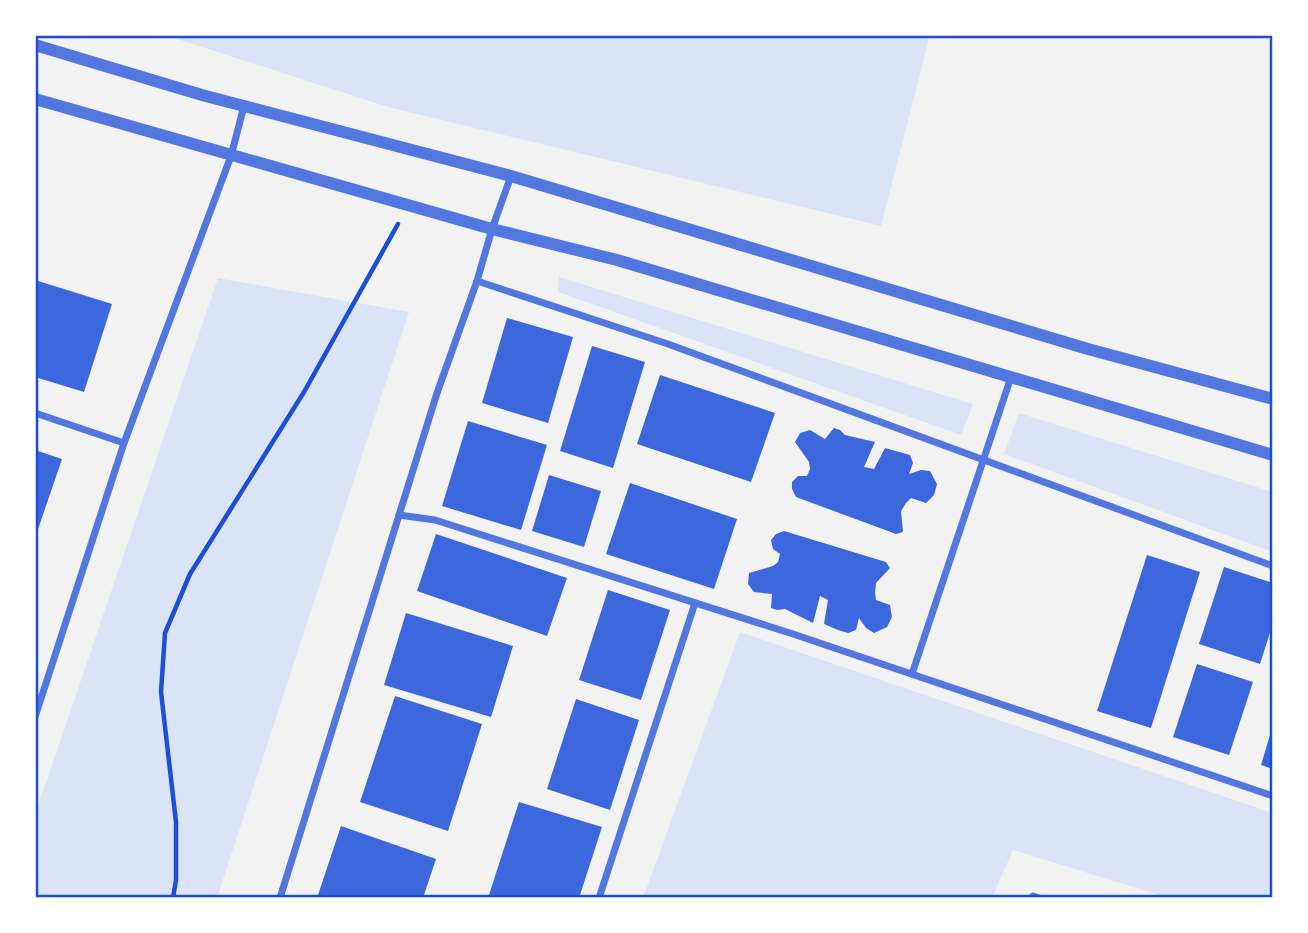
<svg xmlns="http://www.w3.org/2000/svg" width="1308" height="933" viewBox="0 0 1308 933" font-family="'Alegreya Sans',sans-serif">
<rect width="100%" height="100%" fill="#f2f2f2"/>
<!-- green -->
<g fill="#dbe4f7">
<path d="M 165,35 L 930,35 L 881,226 L 388,107 Z"/>
<path d="M 559,277 L 973,404 L 961,435 L 558,292 Z"/>
<path d="M 218,278 L 409,312 L 217,898 L 35,898 L 35,815 Z"/>
<path d="M 1019,413 L 1273,492 L 1273,552 L 1004,454 Z"/>
<path d="M 740,632 L 1273,813 L 1273,898 L 1169,898 L 1013,850 L 992,898 L 643,898 Z"/>
</g>
<!-- building -->
<g fill="#3d67dc">
<path d="M 35,280 L 112,304 L 84,392 L 35,377 Z"/>
<path d="M 507,318 L 573,337 L 548,423 L 482,403 Z"/>
<path d="M 592,346 L 645,362 L 613,468 L 560,451 Z"/>
<path d="M 660,375 L 775,413 L 751,482 L 637,444 Z"/>
<path d="M 468,421 L 547,445 L 521,530 L 442,506 Z"/>
<path d="M 834,428 L 840,430 L 845,435 L 875,442 L 864,467 L 874,469 L 885,448 L 910,455 L 913,463 L 909,474 L 921,470 L 930,471 L 937,484 L 934,495 L 926,503 L 911,498 L 906,503 L 901,511 L 903,532 L 896,534 L 796,497 L 792,489 L 792,482 L 798,476 L 807,476 L 810,469 L 809,462 L 795,442 L 800,433 L 810,430 L 825,439 Z"/>
<path d="M 35,450 L 62,459 L 35,538 Z"/>
<path d="M 549,475 L 601,491 L 584,547 L 532,531 Z"/>
<path d="M 630,483 L 737,519 L 714,589 L 606,554 Z"/>
<path d="M 784,531 L 886,562 L 890,568 L 876,583 L 875,593 L 876,600 L 890,605 L 892,617 L 887,627 L 874,633 L 866,628 L 859,618 L 856,630 L 848,633 L 838,630 L 824,624 L 828,600 L 820,596 L 813,623 L 785,609 L 777,610 L 771,608 L 772,594 L 754,592 L 748,584 L 749,573 L 773,566 L 778,562 L 780,554 L 773,549 L 771,540 L 776,534 Z"/>
<path d="M 436,534 L 567,578 L 547,636 L 417,591 Z"/>
<path d="M 1147,555 L 1200,572 L 1151,728 L 1097,711 Z"/>
<path d="M 1224,567 L 1273,583 L 1273,623 L 1260,664 L 1199,644 Z"/>
<path d="M 608,590 L 670,610 L 641,700 L 579,680 Z"/>
<path d="M 406,613 L 513,646 L 491,717 L 384,685 Z"/>
<path d="M 1197,664 L 1253,682 L 1229,755 L 1173,737 Z"/>
<path d="M 395,696 L 482,724 L 448,831 L 360,802 Z"/>
<path d="M 576,699 L 639,720 L 610,810 L 547,789 Z"/>
<path d="M 1272,728 L 1273,728 L 1273,769 L 1261,765 Z"/>
<path d="M 519,802 L 602,827 L 579,898 L 488,898 Z"/>
<path d="M 341,826 L 436,859 L 423,898 L 317,898 Z"/>
</g>
<g fill="none" stroke-linecap="round" stroke-linejoin="round">
<!-- path -->
<path stroke="#1d4ed8" stroke-width="4.5" d="M 173,898 L 176,880 L 176,822 L 161,692 L 165,633 L 190,574 L 304,392 L 398,224"/>
<!-- minor -->
<g stroke="#5277de" stroke-width="7">
<path d="M 477,281 L 668,344 L 1273,566"/>
<path d="M 35,413 L 124,443"/>
<path d="M 399,515 L 435,520 L 793,634 L 1273,796"/>
<path d="M 912,674 L 1011,377"/>
<path d="M 35,717 L 124,443 L 231,156 L 244,106"/>
<path d="M 280,898 L 437,393 L 477,281 L 492,229 L 511,176"/>
<path d="M 599,898 L 695,603"/>
<path d="M 1031,898 L 1033,896 L 1039,898"/>
</g>
<!-- tertiary -->
<g stroke="#5277de" stroke-width="12">
<path d="M 35,45 L 202,95 L 511,176 L 1088,349 L 1273,399"/>
<path d="M 35,99 L 492,229 L 617,260 L 1273,455"/>
</g>
</g>
<!-- border -->
<rect width="1308" height="933" fill="none" stroke="#ffffff" stroke-width="74"/>
<rect x="37" y="37" width="1234" height="859" fill="none" stroke="#1d4ed8" stroke-width="2.5"/>
</svg>
